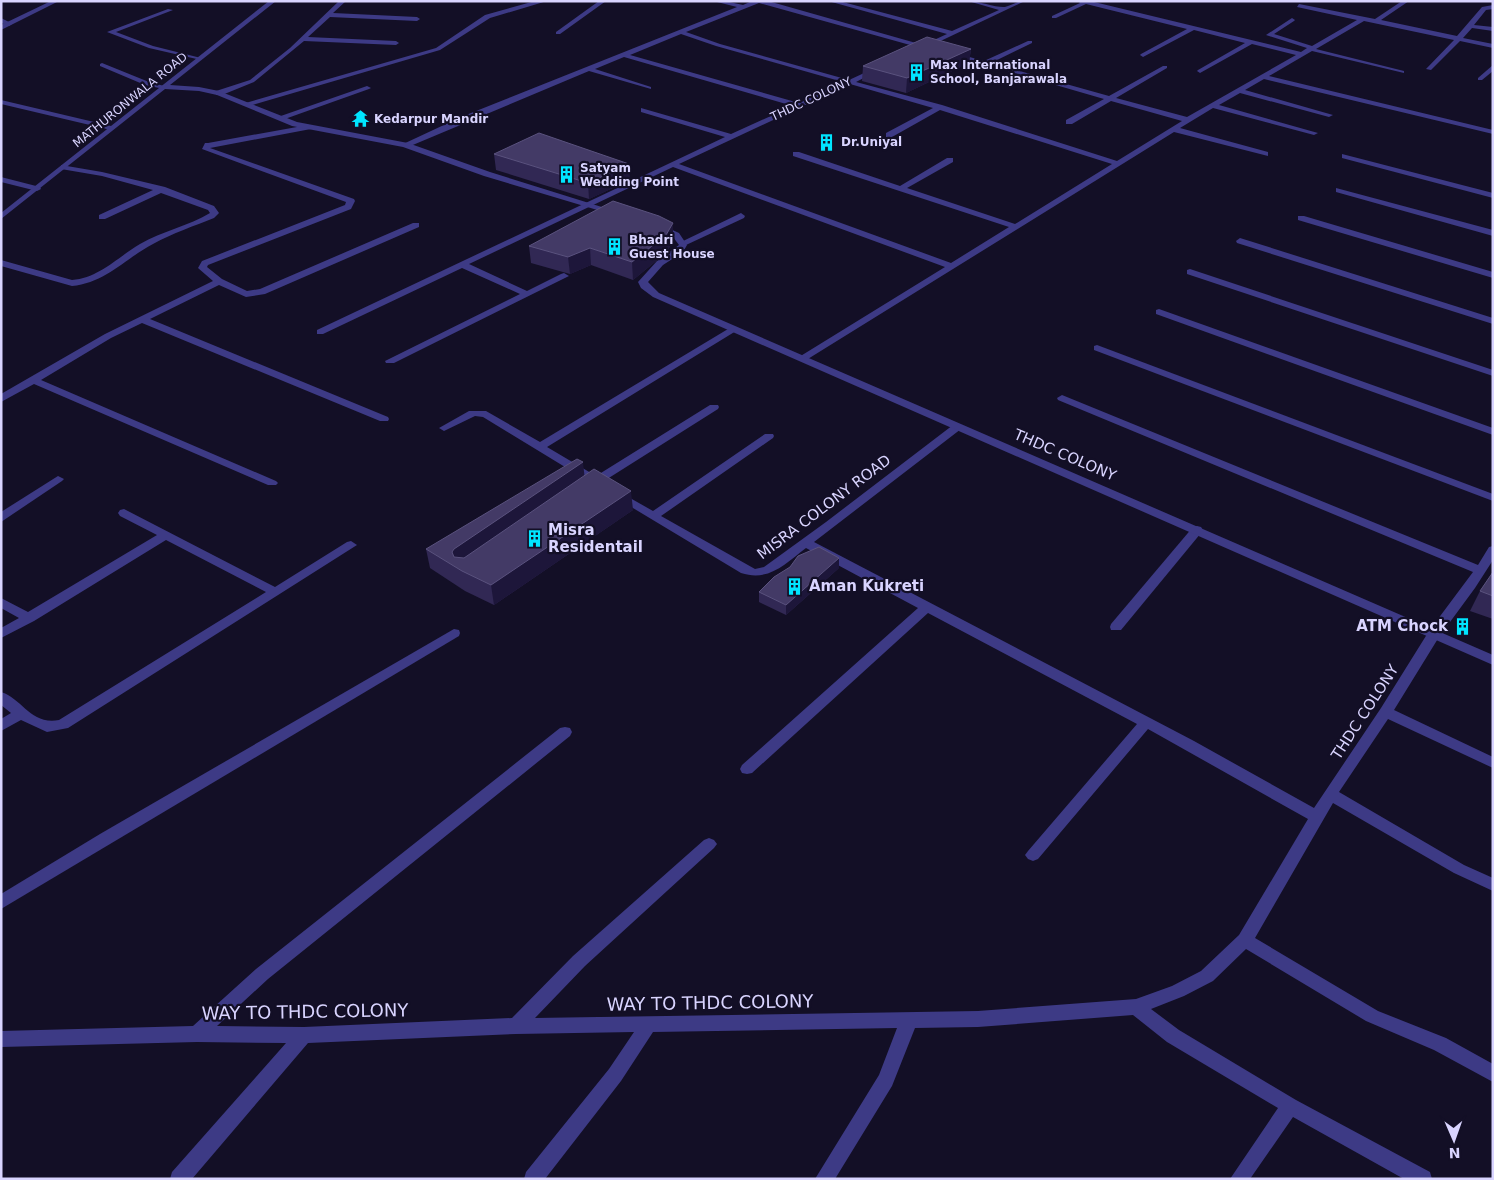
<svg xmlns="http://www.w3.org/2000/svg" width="1494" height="1180" viewBox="0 0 1494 1180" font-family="'DejaVu Sans',sans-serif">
<rect width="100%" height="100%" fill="#130f26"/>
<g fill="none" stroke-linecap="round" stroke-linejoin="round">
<!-- minor -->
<g fill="#3d3a85" fill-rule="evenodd">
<path d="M 339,1 L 346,1 L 333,13 L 417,17 L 420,19 L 417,21 L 330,17 L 308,37 L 396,41 L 399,43 L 396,45 L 304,41 L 254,82 L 222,95 L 216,95 L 216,91 L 250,80 L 290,48 Z"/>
<path d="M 535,1 L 547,1 L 490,18 L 440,50 L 249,106 L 242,104 L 436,48 L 485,15 Z"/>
<path d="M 599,1 L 606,1 L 560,34 L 556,34 L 556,32 Z"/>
<path d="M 713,1 L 725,1 L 743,5 L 752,1 L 768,1 L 923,45 L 947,34 L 828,1 L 839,1 L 952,31 L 999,10 L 968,1 C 979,1 997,8 1005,7 C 1013,5 1017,1 1025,1 L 930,46 L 931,48 L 928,50 L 759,3 L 686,32 L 720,44 L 849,80 L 875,68 L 879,68 L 879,70 L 856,82 L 942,105 L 1117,161 L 1182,121 L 1111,101 L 1072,124 L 1066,124 L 1066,120 L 1104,99 L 952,55 L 955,53 L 984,61 L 1028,41 L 1032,41 L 1032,43 L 991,63 L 1109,96 L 1163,66 L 1167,66 L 1167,68 L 1116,98 L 1187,117 L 1296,55 L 1252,44 L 1200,73 L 1197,71 L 1198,70 L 1245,43 L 1194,30 L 1143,57 L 1140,55 L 1141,54 L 1187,29 L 1086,4 L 1056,18 L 1052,18 L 1052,16 L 1080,3 L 1078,1 L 1090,1 L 1301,52 L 1307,48 L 1266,35 L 1292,18 L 1295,20 L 1294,21 L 1274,34 L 1312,46 L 1357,20 L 1297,7 L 1299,4 L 1375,19 L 1402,1 L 1409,1 L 1381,20 L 1457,36 L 1482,7 L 1493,5 L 1493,9 L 1486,10 L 1474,25 L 1493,27 L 1493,31 L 1472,28 L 1463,38 L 1493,44 L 1493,48 L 1460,41 L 1431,70 L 1426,69 L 1454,40 L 1364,21 L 1316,49 L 1404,71 L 1404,73 L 1312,51 L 1269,76 L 1493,130 L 1493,134 L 1264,79 L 1245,90 L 1333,115 L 1329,117 L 1240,93 L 1219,105 L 1318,133 L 1314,135 L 1213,108 L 1180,128 L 1268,152 L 1268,156 L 1174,132 L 803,362 L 798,359 L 799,357 L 945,267 L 673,167 L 469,264 L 527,291 L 561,274 L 564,273 L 569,276 L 394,363 L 386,363 L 385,361 L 520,294 L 462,268 L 323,334 L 317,334 L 317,330 L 725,137 L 641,112 L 641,108 L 731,134 L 793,106 L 624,57 L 595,69 L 651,87 L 651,89 L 589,71 L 408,147 L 401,145 L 461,117 L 737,7 ZM 681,34 L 716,46 L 843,82 L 799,103 L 630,55 ZM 850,84 L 933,108 L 886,133 L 886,137 L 892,137 L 940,110 L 1112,164 L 1015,224 L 907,188 L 953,162 L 953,158 L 947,158 L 900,186 L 799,152 L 793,152 L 793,156 L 1009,227 L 951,263 L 679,164 Z"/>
<path d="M 168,9 L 173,10 L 116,32 L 153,46 L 201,58 L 201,60 L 149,48 L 107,32 Z"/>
<path d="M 1,18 L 11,23 L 12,24 L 9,26 L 1,23 Z"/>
<path d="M 102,63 L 149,82 L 168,87 L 164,89 L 145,85 L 100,66 L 100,64 Z"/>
<path d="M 1493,65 L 1493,71 L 1482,80 L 1478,80 L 1478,78 Z"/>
<path d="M 367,86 L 371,88 L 369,89 L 282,120 L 275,118 Z"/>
<path d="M 1,100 L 111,126 L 115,128 L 111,130 L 1,104 Z"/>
<path d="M 308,125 L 312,127 L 311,129 L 210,148 L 354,199 L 355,201 L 351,209 L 208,265 L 207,267 L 222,279 L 247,291 L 260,289 L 413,223 L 419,223 L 419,227 L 265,294 L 246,297 L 219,285 L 150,319 L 388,417 L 389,419 L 388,421 L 380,421 L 142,323 L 111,338 L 41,380 L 276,481 L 278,483 L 276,485 L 268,485 L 34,384 L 1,402 L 1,394 L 105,334 L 213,281 L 198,268 L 202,261 L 345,205 L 346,202 L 202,149 L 205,143 L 208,143 Z"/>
<path d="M 1342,154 L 1493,193 L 1493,198 L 1342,158 Z"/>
<path d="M 61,165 L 102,172 L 165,187 L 214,206 L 219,213 L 214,218 C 194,226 173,233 153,244 C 126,258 105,283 72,286 L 1,266 L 1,260 L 72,280 C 99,278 118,257 140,244 C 162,231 189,226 210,213 L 208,210 L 161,193 L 105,219 L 99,219 L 99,215 L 153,190 L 102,176 L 61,169 Z"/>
<path d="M 1,177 L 40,187 L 41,189 L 37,191 L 1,182 Z"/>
<path d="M 1336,188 L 1493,230 L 1493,236 L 1336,192 Z"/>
<path d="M 741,213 L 745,216 L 744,218 L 686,245 L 679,243 Z"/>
<path d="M 1298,216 L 1304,216 L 1493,272 L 1493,278 L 1298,220 Z"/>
<path d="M 1240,238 L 1493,318 L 1493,324 L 1237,243 L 1236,241 Z"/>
<path d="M 1190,269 L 1493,370 L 1493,376 L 1187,274 L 1187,270 Z"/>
<path d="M 1159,309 L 1493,428 L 1493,435 L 1156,314 L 1156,310 Z"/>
<path d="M 733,326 L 738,329 L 736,331 L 547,447 L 596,476 L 710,405 L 718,405 L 719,407 L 718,409 L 604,481 L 606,483 L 604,485 L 587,486 L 585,484 L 588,481 L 483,417 L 475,416 L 444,431 L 439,428 L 469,411 L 486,411 L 540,442 Z"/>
<path d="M 1097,345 L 1493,494 L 1493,501 L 1094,350 L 1094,346 Z"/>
<path d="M 1062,395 L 1478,565 L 1489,547 L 1493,546 L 1493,560 L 1475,588 L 1439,637 L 1394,710 L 1493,757 L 1493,768 L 1388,719 L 1339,792 L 1464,865 L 1493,878 L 1493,891 L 1454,873 L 1333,803 L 1255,938 L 1378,1011 L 1446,1038 L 1493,1064 L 1493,1082 L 1434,1050 L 1366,1021 L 1246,949 L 1213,981 L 1184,996 L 1151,1009 L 1179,1030 L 1296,1100 L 1430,1172 L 1432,1179 L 1404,1179 L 1293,1117 L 1250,1179 L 1230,1179 L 1278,1108 L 1167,1042 L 1133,1015 L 978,1027 L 915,1028 L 892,1086 L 835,1179 L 815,1179 L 879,1075 L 897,1028 L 653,1032 L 621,1081 L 545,1179 L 524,1179 L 526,1172 L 609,1069 L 634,1032 L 516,1034 L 308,1043 L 192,1179 L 170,1179 L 172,1172 L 286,1043 L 197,1042 L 1,1047 L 1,1031 L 193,1026 L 256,969 L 560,728 L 565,727 L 570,728 L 572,732 L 570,736 L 268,979 L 217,1026 L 304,1027 L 512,1018 L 573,956 L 704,840 L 709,838 L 714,840 L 717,844 L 714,848 L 585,966 L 535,1018 L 978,1011 L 1136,999 L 1172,986 L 1201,971 L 1239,935 L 1308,819 L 1148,729 L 1038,859 L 1033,861 L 1028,859 L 1025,855 L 1028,851 L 1137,724 L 928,613 L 752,773 L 747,774 L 742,773 L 740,769 L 742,765 L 918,608 L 806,548 C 785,564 769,582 741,573 L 613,496 L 615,494 L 623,494 L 653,511 L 765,434 L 773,434 L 774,436 L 773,438 L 661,516 L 755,569 L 764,567 L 826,522 L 953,425 L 961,425 L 962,427 L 961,429 L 814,542 L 1194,741 L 1314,808 L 1381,708 L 1429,631 L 1473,572 L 1058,400 L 1057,398 Z"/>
<path d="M 58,476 L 64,479 L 62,481 L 1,522 L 1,512 Z"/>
<path d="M 124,509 L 275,587 L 347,542 L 351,541 L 357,545 L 68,728 L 47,732 L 21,720 L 1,731 L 1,719 L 11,713 L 1,705 L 1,692 C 23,699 30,725 59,720 L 266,592 L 166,540 L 34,621 L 1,638 L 1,628 L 19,618 L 1,608 L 1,598 L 28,612 L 157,535 L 120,516 L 118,513 L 120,510 Z"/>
<path d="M 1197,526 L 1201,527 L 1203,530 L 1201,533 L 1121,630 L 1111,630 L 1110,627 L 1111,624 L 1193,527 Z"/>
<path d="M 454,629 L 459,630 L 460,633 L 459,636 L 1,909 L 1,894 L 100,834 Z"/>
</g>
<!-- tertiary -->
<g fill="#3d3a85" fill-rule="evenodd">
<path d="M 51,1 L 59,1 L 1,30 L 1,25 Z"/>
<path d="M 269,1 L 276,1 L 170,85 L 199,87 L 219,91 L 297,122 L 408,143 L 490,172 L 621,213 L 614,215 L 484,176 L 403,147 L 292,126 L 217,95 L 199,91 L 165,89 L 1,219 L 1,213 Z"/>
<path d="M 657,223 L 679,233 L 687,245 L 683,252 L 663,265 L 648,282 L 659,293 L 1493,655 L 1493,665 L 653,297 L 641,288 L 638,282 L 657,261 L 679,245 L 673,237 L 654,228 L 653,226 Z"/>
</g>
</g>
<!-- wall -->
<g fill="#312854">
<path d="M 971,49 L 969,63 L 906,93 L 862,81 L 863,66 Z"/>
<path d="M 494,154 L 630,180 L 589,199 L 496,170 Z"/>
<path d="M 673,240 L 667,252 L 633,280 L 591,265 L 570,274 L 531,263 L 529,246 Z"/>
<path d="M 584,476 L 633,510 L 494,605 L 465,591 L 430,568 L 426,549 Z"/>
<path d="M 839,568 L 786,615 L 759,602 L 759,592 Z"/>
<path d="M 1493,572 L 1493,619 L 1470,611 L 1480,591 Z"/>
</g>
<!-- shaded-wall -->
<g fill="#1d163a">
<path d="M 971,49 L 969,63 L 906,93 L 907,78 Z"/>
<path d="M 629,164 L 630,180 L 589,199 L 588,183 Z"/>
<path d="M 673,223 L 673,240 L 667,252 L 633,280 L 632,262 Z"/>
<path d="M 590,248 L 591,265 L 570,274 L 568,257 Z"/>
<path d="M 583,462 L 585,481 L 458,569 L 452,552 L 454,549 Z"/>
<path d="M 631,491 L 633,510 L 494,605 L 491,585 Z"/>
<path d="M 839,558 L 839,568 L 786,615 L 786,605 Z"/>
</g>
<!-- building -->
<g fill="#433a66" stroke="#5a527e">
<path d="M 927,37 L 971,49 L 907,78 L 863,66 Z"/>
<path d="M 539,133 L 629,164 L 588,183 L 494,154 Z"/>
<path d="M 613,201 L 659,216 L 673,223 L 666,235 L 632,262 L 590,248 L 568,257 L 529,246 Z"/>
<path d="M 577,459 L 583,462 L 454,549 L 452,552 L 454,557 L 464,558 L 594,469 L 631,491 L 491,585 L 462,571 L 426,549 Z"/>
<path d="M 819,547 L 839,558 L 786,605 L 759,592 L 774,577 L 790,567 L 798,556 Z"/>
<path d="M 1493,572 L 1493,596 L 1480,591 Z"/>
</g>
<!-- icons -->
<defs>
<symbol id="building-bare" viewBox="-9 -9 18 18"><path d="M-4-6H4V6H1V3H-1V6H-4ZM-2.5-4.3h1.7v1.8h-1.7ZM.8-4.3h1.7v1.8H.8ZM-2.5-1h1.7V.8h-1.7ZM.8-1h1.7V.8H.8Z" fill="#00e5ff" stroke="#130f26" stroke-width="2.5" paint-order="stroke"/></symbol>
<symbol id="temple-bare" viewBox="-9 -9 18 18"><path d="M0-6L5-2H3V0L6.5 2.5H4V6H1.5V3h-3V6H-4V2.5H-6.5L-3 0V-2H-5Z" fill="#00e5ff" stroke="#130f26" stroke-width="2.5" paint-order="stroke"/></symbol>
</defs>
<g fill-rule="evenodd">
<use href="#building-bare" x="904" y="60" width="25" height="25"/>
<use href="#temple-bare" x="348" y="106" width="25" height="25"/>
<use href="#building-bare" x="814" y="130" width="25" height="25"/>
<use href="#building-bare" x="554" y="162" width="25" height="25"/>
<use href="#building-bare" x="602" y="234" width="25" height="25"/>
<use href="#building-bare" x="522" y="526" width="25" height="25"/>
<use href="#building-bare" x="782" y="574" width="25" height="25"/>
<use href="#building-bare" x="1450" y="614" width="25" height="25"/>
</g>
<g text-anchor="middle" stroke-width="4.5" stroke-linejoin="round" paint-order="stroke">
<!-- far-poi labels -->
<g font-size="12" font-weight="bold" fill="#d9d4ff" stroke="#130f26" text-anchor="start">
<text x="930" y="69">Max International<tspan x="930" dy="14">School, Banjarawala</tspan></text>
<text x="374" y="123">Kedarpur Mandir</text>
<text x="841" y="146">Dr.Uniyal</text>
<text x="580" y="172">Satyam<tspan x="580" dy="14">Wedding Point</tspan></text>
<text x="629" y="244">Bhadri<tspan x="629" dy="14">Guest House</tspan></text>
</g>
<!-- far-street labels -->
<g font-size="12" fill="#d9d4ff" stroke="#130f26">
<text transform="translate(811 99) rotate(-25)" y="4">THDC COLONY</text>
<text transform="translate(130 100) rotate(-39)" y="4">MATHURONWALA ROAD</text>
</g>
<!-- street labels -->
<g font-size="15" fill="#d9d4ff" stroke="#130f26">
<text transform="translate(1065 455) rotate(23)" y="5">THDC COLONY</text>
<text transform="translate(824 507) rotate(-37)" y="5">MISRA COLONY ROAD</text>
<text transform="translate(1365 712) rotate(-57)" y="5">THDC COLONY</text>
</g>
<!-- poi labels -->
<g font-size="15" font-weight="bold" fill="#d9d4ff" stroke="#130f26" text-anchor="start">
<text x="548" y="535">Misra<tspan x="548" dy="17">Residentail</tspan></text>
<text x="809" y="591">Aman Kukreti</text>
<text x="1448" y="631" text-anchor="end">ATM Chock</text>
</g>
<!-- near-street labels -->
<g font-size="18" fill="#d9d4ff" stroke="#130f26">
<text transform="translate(710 1003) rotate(-1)" y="6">WAY TO THDC COLONY</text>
<text transform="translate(305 1012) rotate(-1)" y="6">WAY TO THDC COLONY</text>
</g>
</g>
<!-- border -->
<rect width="1494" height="1180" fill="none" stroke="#d9d4ff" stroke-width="5"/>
<!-- north arrow -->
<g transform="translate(1454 1140) rotate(178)" stroke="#130f26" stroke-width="4" paint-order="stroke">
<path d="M0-4L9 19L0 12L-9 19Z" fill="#d9d4ff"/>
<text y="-8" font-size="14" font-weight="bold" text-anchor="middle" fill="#d9d4ff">N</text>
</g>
</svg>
